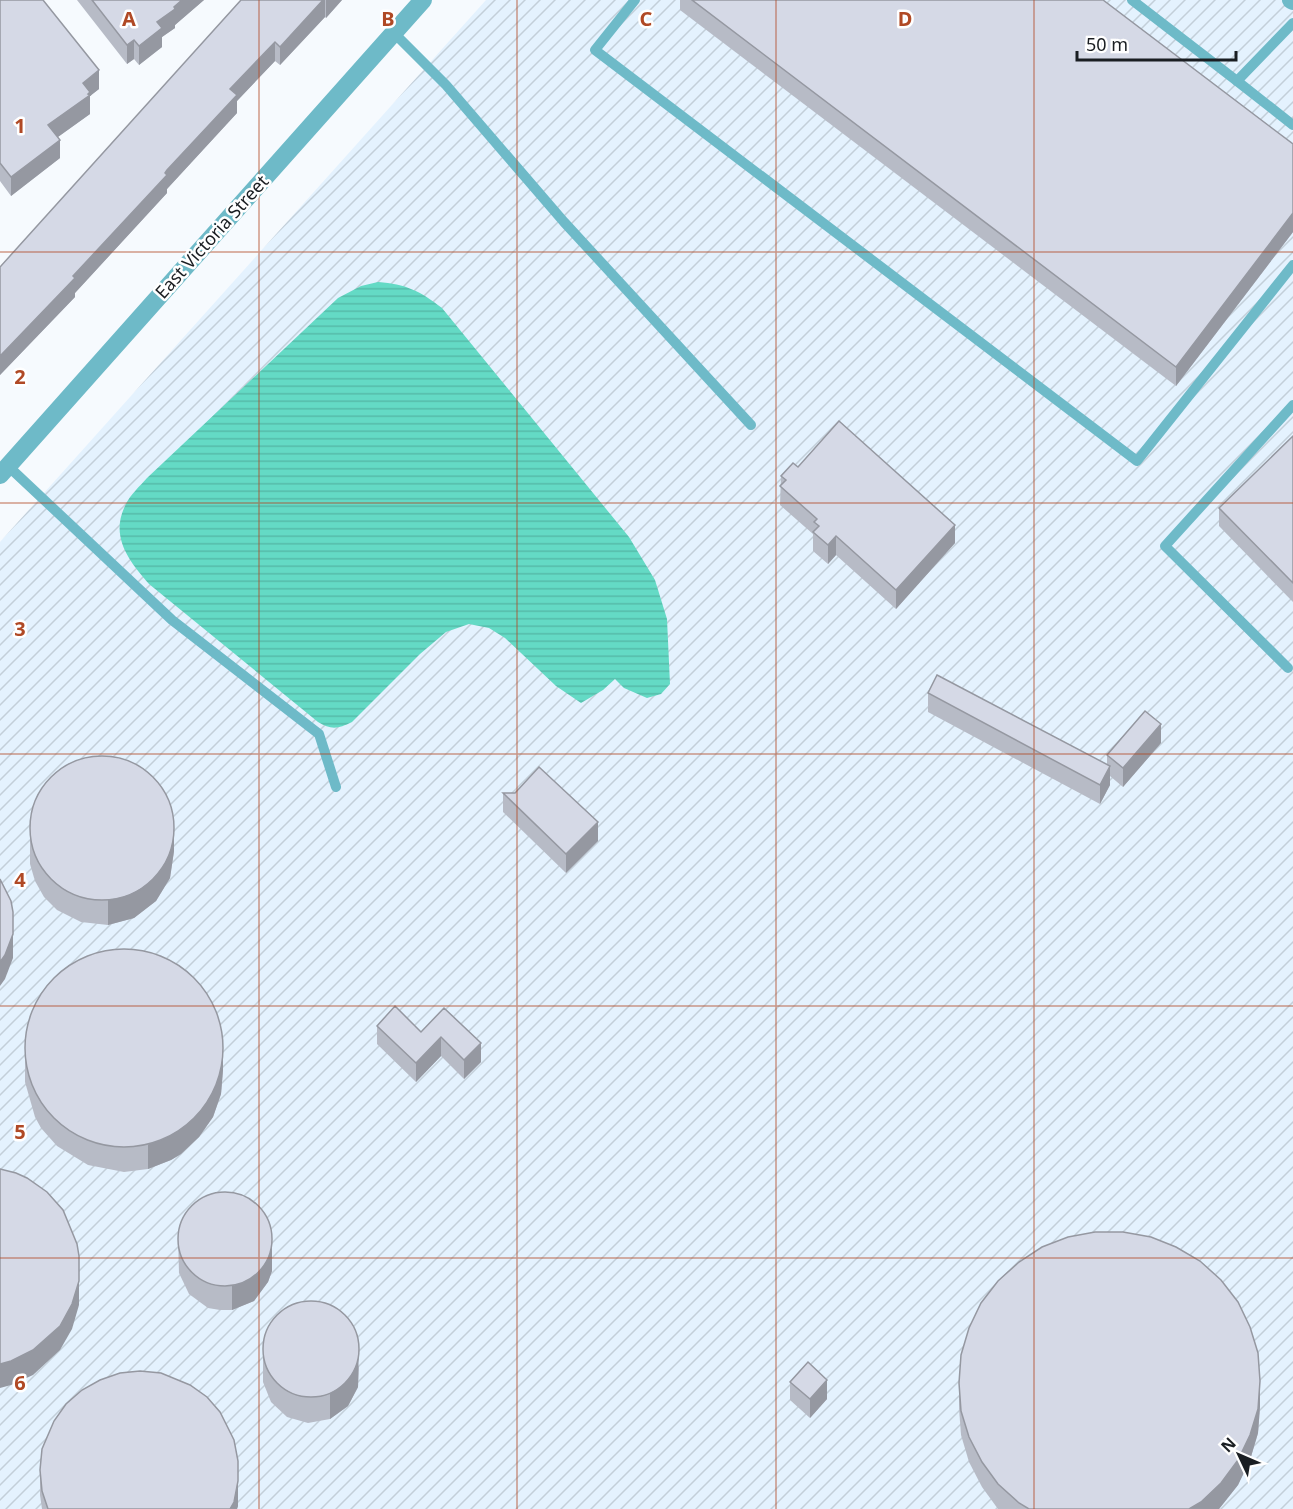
<svg xmlns="http://www.w3.org/2000/svg" width="1293" height="1509" viewBox="0 0 1293 1509" font-family="'Noto Sans',sans-serif">
<defs>
<pattern id="industrial-furrows" width="10" height="10" patternUnits="userSpaceOnUse" patternTransform="scale(1.5)"><rect width="10" height="10" fill="#e4f2fe"/><path d="M-1 1l2-2M0 10L10 0M9 11l2-2" fill="none" stroke="#c3cfd9"/></pattern>
<pattern id="water-rules" width="6" height="5" patternUnits="userSpaceOnUse" patternTransform="scale(1.5)"><rect width="6" height="5" fill="#64dac5"/><path d="M0 2.5h6" fill="none" stroke="#56bba9"/></pattern>
</defs>
<rect width="100%" height="100%" fill="#f6fafe"/>
<!-- industrial -->
<path fill="url(#industrial-furrows)" d="M 486,0 L 1293,0 L 1293,1509 L 0,1509 L 0,542 Z"/>
<!-- water -->
<path fill="url(#water-rules)" d="M 378,282 C 406,284 420,291 442,308 L 629,537 L 655,580 L 667,619 L 670,684 L 661,694 L 647,698 L 624,688 L 615,679 L 603,690 L 581,703 L 556,686 L 505,638 L 489,628 L 469,624 L 446,632 L 420,654 L 352,722 C 338,729 331,730 318,722 L 149,584 C 129,561 109,536 126,504 C 130,495 140,486 147,478 L 338,298 L 361,286 Z"/>
<g fill="none" stroke-linecap="round" stroke-linejoin="round">
<!-- service -->
<g stroke="#6ebac8" stroke-width="10">
<path d="M 635,0 L 595,50 L 1137,461 L 1293,265"/>
<path d="M 1132,0 L 1237,81"/>
<path d="M 1293,23 L 1237,81 L 1293,125"/>
<path d="M 394,33 L 446,85 L 564,222 L 751,425"/>
<path d="M 8,466 L 172,620 L 319,734 L 336,787"/>
<path d="M 1288,668 L 1165,546 L 1293,405"/>
</g>
<!-- tertiary -->
<g stroke="#6ebac8" stroke-width="18">
<path d="M 1291,0 L 1293,1"/>
<path d="M 0,475 L 423,0"/>
</g>
</g>
<!-- wall -->
<g fill="#b7bbc6">
<path d="M 0,0 L 99,89 L 90,96 L 90,114 L 58,137 L 60,158 L 11,196 L 0,181 Z"/>
<path d="M 77,0 L 204,0 L 175,25 L 175,28 L 162,37 L 162,47 L 139,65 L 134,59 L 127,64 Z"/>
<path d="M 241,0 L 342,0 L 326,18 L 325,17 L 280,65 L 275,61 L 237,101 L 237,113 L 167,189 L 167,193 L 75,293 L 75,297 L 0,375 L 0,267 Z"/>
<path d="M 680,0 L 1103,0 L 1293,144 L 1293,232 L 1176,386 L 680,10 Z"/>
<path d="M 1293,436 L 1293,602 L 1219,526 L 1219,508 Z"/>
<path d="M 798,467 L 955,543 L 896,609 L 836,555 L 828,564 L 813,551 L 813,534 L 780,505 L 781,476 Z"/>
<path d="M 928,693 L 1107,765 L 1107,755 L 1161,743 L 1123,787 L 1110,776 L 1110,785 L 1100,804 L 928,712 Z"/>
<path d="M 503,793 L 598,841 L 566,873 L 503,812 Z"/>
<path d="M 30,821 L 174,851 L 170,878 L 156,901 L 134,918 L 108,925 L 81,922 L 57,910 L 44,897 L 35,881 L 30,864 Z"/>
<path d="M 444,1008 L 481,1062 L 464,1079 L 441,1056 L 416,1082 L 377,1044 L 377,1026 L 421,1032 Z"/>
<path d="M 25,1057 L 223,1070 L 221,1094 L 213,1117 L 199,1137 L 181,1154 L 171,1160 L 148,1169 L 124,1172 L 88,1165 L 57,1146 L 41,1128 L 35,1117 L 25,1082 Z"/>
<path d="M 178,1237 L 272,1271 L 268,1282 L 254,1301 L 232,1310 L 220,1310 L 208,1308 L 189,1294 L 179,1273 Z"/>
<path d="M 263,1357 L 359,1366 L 358,1387 L 348,1406 L 330,1419 L 308,1423 L 287,1417 L 271,1402 L 263,1382 Z"/>
<path d="M 790,1382 L 827,1399 L 810,1418 L 790,1400 Z"/>
<path d="M 959,1383 L 1260,1406 L 1258,1433 L 1250,1460 L 1238,1485 L 1219,1509 L 998,1509 L 982,1487 L 969,1462 L 961,1435 L 959,1408 Z"/>
<path d="M 40,1470 L 238,1506 L 237,1509 L 42,1509 L 40,1495 Z"/>
</g>
<!-- shaded-wall -->
<g fill="#9598a1">
<path d="M 182,0 L 204,0 L 175,25 L 175,28 L 162,37 L 162,47 L 139,65 L 139,46 L 157,22 Z"/>
<path d="M 323,0 L 325,0 L 325,17 L 280,65 L 280,47 Z"/>
<path d="M 326,0 L 342,0 L 326,18 Z"/>
<path d="M 134,40 L 134,59 L 127,64 L 127,45 Z"/>
<path d="M 275,42 L 275,61 L 237,101 L 237,113 L 167,189 L 167,193 L 75,293 L 75,297 L 0,375 L 0,356 L 165,173 L 167,170 L 230,89 Z"/>
<path d="M 99,70 L 99,89 L 90,96 L 90,114 L 48,144 L 48,125 L 83,83 Z"/>
<path d="M 60,140 L 60,158 L 11,196 L 11,177 Z"/>
<path d="M 1293,213 L 1293,232 L 1176,386 L 1176,367 Z"/>
<path d="M 955,525 L 955,543 L 896,609 L 896,590 Z"/>
<path d="M 836,536 L 836,555 L 828,564 L 828,545 Z"/>
<path d="M 1161,724 L 1161,743 L 1123,787 L 1123,768 Z"/>
<path d="M 1110,766 L 1110,785 L 1100,804 L 1100,785 Z"/>
<path d="M 598,822 L 598,841 L 566,873 L 566,854 Z"/>
<path d="M 174,826 L 174,851 L 170,878 L 156,901 L 134,918 L 108,925 L 108,900 Z"/>
<path d="M 13,912 L 13,958 L 5,979 L 0,986 L 0,962 Z"/>
<path d="M 441,1037 L 441,1056 L 416,1082 L 416,1063 Z"/>
<path d="M 481,1043 L 481,1062 L 464,1079 L 464,1060 Z"/>
<path d="M 223,1045 L 223,1070 L 221,1094 L 213,1117 L 199,1137 L 181,1154 L 171,1160 L 148,1169 L 148,1145 Z"/>
<path d="M 272,1246 L 272,1271 L 268,1282 L 254,1301 L 232,1310 L 232,1285 Z"/>
<path d="M 79,1256 L 79,1305 L 72,1329 L 60,1350 L 33,1375 L 11,1385 L 0,1388 L 0,1364 Z"/>
<path d="M 359,1341 L 358,1387 L 348,1406 L 330,1419 L 330,1394 Z"/>
<path d="M 827,1380 L 827,1399 L 810,1418 L 810,1399 Z"/>
<path d="M 1260,1381 L 1260,1406 L 1258,1433 L 1250,1460 L 1238,1485 L 1219,1509 L 1189,1509 Z"/>
<path d="M 238,1461 L 238,1506 L 237,1509 L 230,1509 Z"/>
</g>
<!-- building -->
<g fill="#d5d9e6" stroke="#9598a1" stroke-width="1.5">
<path d="M 0,0 L 43,0 L 99,70 L 83,83 L 90,92 L 88,94 L 90,95 L 48,125 L 60,140 L 11,177 L 0,163 Z"/>
<path d="M 92,0 L 182,0 L 174,7 L 175,9 L 157,22 L 162,28 L 139,46 L 134,40 L 127,45 Z"/>
<path d="M 241,0 L 323,0 L 280,47 L 275,42 L 230,89 L 237,95 L 167,170 L 165,173 L 167,175 L 73,276 L 75,278 L 0,356 L 0,267 Z"/>
<path d="M 692,0 L 1103,0 L 1293,144 L 1293,213 L 1176,367 Z"/>
<path d="M 839,421 L 955,525 L 896,590 L 836,536 L 828,545 L 813,532 L 819,526 L 814,522 L 817,519 L 780,486 L 786,480 L 781,476 L 793,463 L 798,467 Z"/>
<path d="M 1293,436 L 1293,583 L 1219,508 Z"/>
<path d="M 937,675 L 1110,766 L 1100,785 L 928,693 Z"/>
<path d="M 1145,711 L 1161,724 L 1123,768 L 1107,755 Z"/>
<circle cx="102" cy="828" r="72"/>
<path d="M 539,767 L 598,822 L 566,854 L 503,793 L 515,793 Z"/>
<path d="M 0,879 L 11,901 L 13,912 L 13,934 L 5,955 L 0,962 Z"/>
<circle cx="124" cy="1048" r="99"/>
<path d="M 395,1006 L 421,1032 L 444,1008 L 481,1043 L 464,1060 L 441,1037 L 416,1063 L 377,1026 Z"/>
<path d="M 0,1169 L 16,1173 L 27,1178 L 47,1192 L 63,1210 L 77,1244 L 79,1256 L 79,1281 L 72,1304 L 60,1326 L 33,1350 L 11,1361 L 0,1364 Z"/>
<circle cx="225" cy="1239" r="47"/>
<path d="M 1095,1232 L 1123,1232 L 1151,1237 L 1176,1247 L 1200,1261 L 1221,1280 L 1238,1302 L 1250,1327 L 1258,1353 L 1260,1381 L 1258,1409 L 1250,1435 L 1238,1460 L 1221,1483 L 1201,1502 L 1189,1509 L 1029,1509 L 1019,1503 L 998,1484 L 982,1462 L 969,1437 L 961,1411 L 959,1383 L 961,1355 L 969,1328 L 981,1303 L 998,1281 L 1019,1262 L 1042,1247 L 1068,1237 Z"/>
<circle cx="311" cy="1349" r="48"/>
<path d="M 808,1362 L 827,1380 L 810,1399 L 790,1382 Z"/>
<path d="M 140,1371 L 161,1373 L 190,1385 L 207,1397 L 220,1412 L 234,1440 L 238,1461 L 238,1481 L 234,1502 L 230,1509 L 48,1509 L 42,1491 L 40,1470 L 42,1449 L 54,1421 L 66,1404 L 82,1390 L 100,1380 L 120,1373 Z"/>
</g>
<!-- grid -->
<path fill="none" stroke="#b04925" stroke-width="1.5" stroke-opacity="0.55" d="M 259,0 L 259,1509M 517,0 L 517,1509M 776,0 L 776,1509M 1034,0 L 1034,1509M 0,252 L 1293,252M 0,503 L 1293,503M 0,754 L 1293,754M 0,1006 L 1293,1006M 0,1258 L 1293,1258"/>
<g text-anchor="middle" stroke-width="5" stroke-linejoin="round" paint-order="stroke">
<!-- street labels -->
<g font-size="18" fill="#1a1e22" stroke="#fff">
<text transform="translate(212 237) rotate(-48)" y="6">East Victoria Street</text>
</g>
</g>
<g font-size="20" text-anchor="middle" font-weight="bold" fill="#b04925" stroke="#fff" stroke-width="5" stroke-linejoin="round" paint-order="stroke">
<text x="129" y="26">A</text>
<text x="388" y="26">B</text>
<text x="646" y="26">C</text>
<text x="905" y="26">D</text>
<text x="20" y="133">1</text>
<text x="20" y="384">2</text>
<text x="20" y="636">3</text>
<text x="20" y="887">4</text>
<text x="20" y="1139">5</text>
<text x="20" y="1390">6</text>
</g>
<!-- north arrow -->
<g transform="translate(1239 1455) rotate(314)" stroke="#ffffff" stroke-width="4.5" paint-order="stroke">
<path d="M0-4.5L10 22L0 15L-10 22Z" fill="#1a1e22"/>
<text y="-9" font-size="16" font-weight="bold" text-anchor="middle" fill="#1a1e22">N</text>
</g>
<!-- scale -->
<path d="M1077 51v9h159v-9" fill="none" stroke="#1a1e22" stroke-width="3"/>
<text x="1086" y="51" font-size="18" fill="#1a1e22" stroke="#ffffff" stroke-width="4.5" paint-order="stroke">50 m</text>
</svg>
